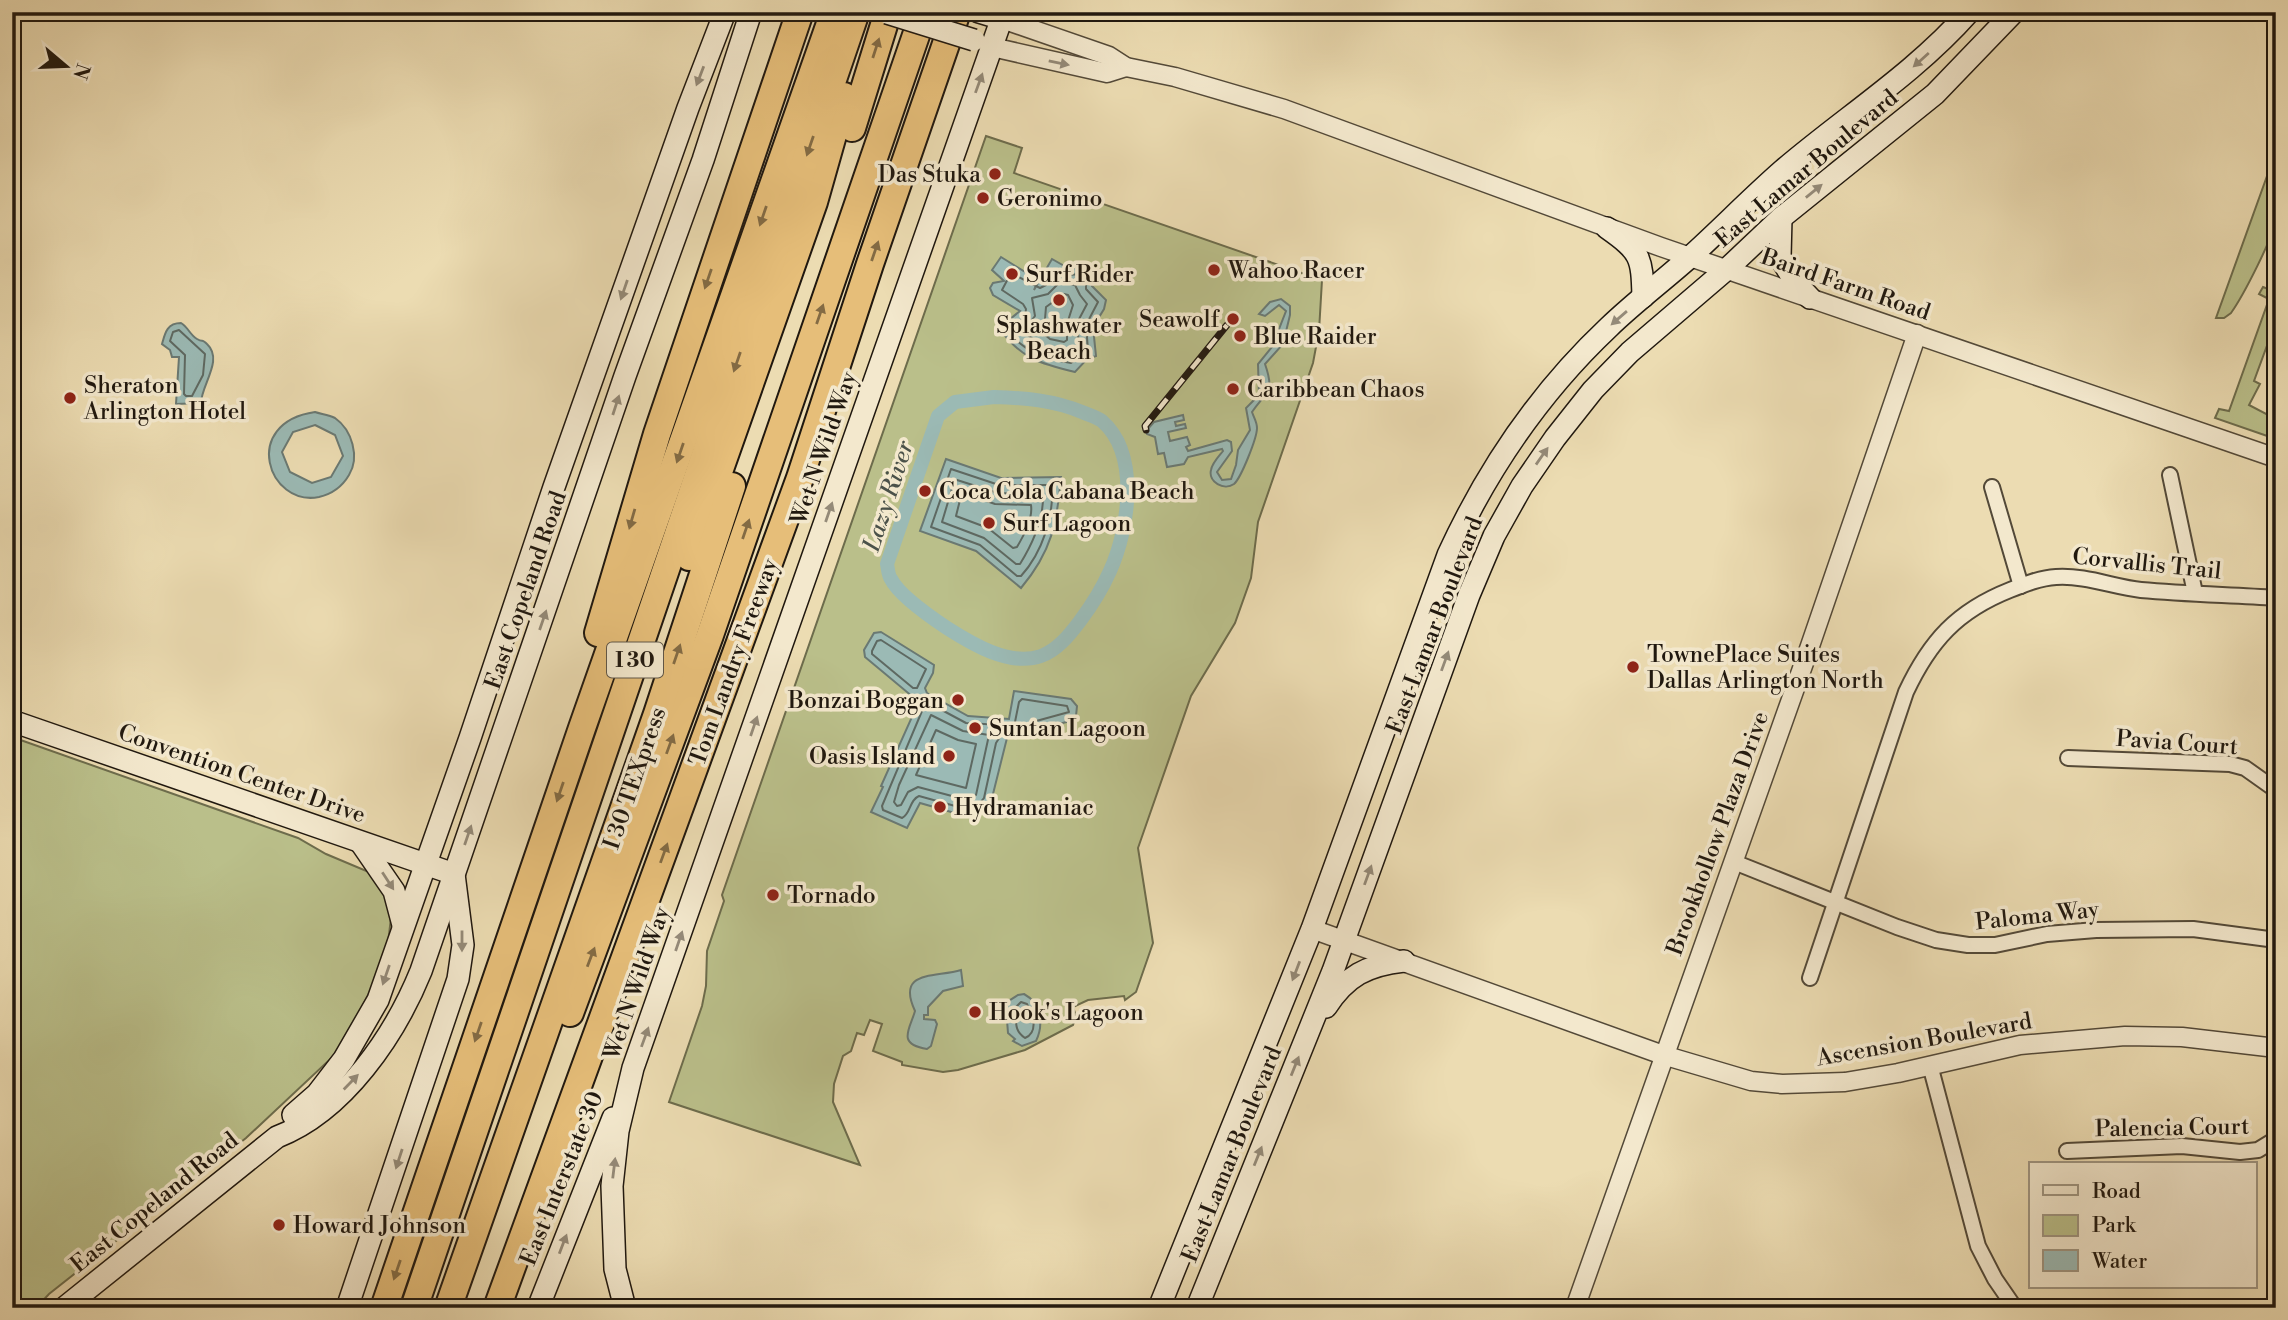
<svg xmlns="http://www.w3.org/2000/svg" width="2288" height="1320" viewBox="0 0 2288 1320" font-family="'Libre Bodoni',serif">
<rect width="100%" height="100%" fill="#ecdcb2"/>
<filter id="stains"><feTurbulence type="fractalNoise" baseFrequency=".00286" numOctaves="4"/><feColorMatrix values="0 0 0 0 .2 0 0 0 0 .09 0 0 0 0 .02 0 0 0 .5 -.17"/></filter>
<radialGradient id="worn" r=".72"><stop offset=".6" stop-color="#630" stop-opacity="0"/><stop offset="1" stop-color="#630" stop-opacity=".3"/></radialGradient>
<!-- green -->
<g fill="#babf8a" stroke="#6d6c4c" stroke-width="2">
<path d="M 986,136 L 1022,148 L 1014,173 L 1322,280 L 1319,331 L 1313,363 L 1258,522 L 1251,578 L 1235,623 L 1191,696 L 1138,848 L 1153,943 L 1136,992 L 1125,1000 L 1124,996 L 1088,1000 L 1073,1007 L 1076,1016 L 1073,1025 L 1025,1050 L 958,1070 L 943,1072 L 902,1065 L 902,1062 L 873,1051 L 882,1024 L 870,1020 L 864,1035 L 857,1033 L 851,1051 L 843,1056 L 834,1084 L 833,1102 L 860,1165 L 669,1102 L 702,1006 L 706,986 L 707,951 L 724,901 L 722,895 Z"/>
<path d="M 2276,151 L 2276,187 L 2268,212 L 2276,217 C 2275,235 2243,296 2231,313 L 2224,318 L 2216,318 Z"/>
<path d="M 2263,287 L 2273,291 L 2276,290 L 2276,321 L 2254,381 L 2260,384 L 2249,405 L 2276,419 L 2276,439 L 2215,418 L 2219,409 L 2229,411 L 2269,299 L 2259,294 Z"/>
<path d="M 12,737 L 298,838 L 326,854 L 376,875 L 392,909 L 388,943 L 380,972 L 340,1050 L 246,1138 L 49,1294 L 36,1308 L 12,1308 Z"/>
</g>
<!-- water -->
<g fill="#9bbab5" stroke="#6a7973" stroke-width="2" fill-rule="evenodd">
<path d="M 1001,257 L 1038,280 L 1034,290 L 1052,259 L 1068,268 L 1074,268 L 1077,263 L 1081,263 C 1090,269 1093,275 1092,286 L 1106,300 L 1104,309 L 1093,327 L 1096,356 L 1087,359 L 1075,372 C 1041,364 1020,358 999,328 L 1020,311 L 993,295 L 990,288 L 993,283 L 1004,281 L 992,270 Z"/>
<path d="M 1281,299 L 1290,306 L 1290,315 L 1283,344 L 1265,364 C 1275,393 1267,390 1252,412 C 1254,418 1257,422 1257,428 C 1257,438 1241,478 1234,484 C 1224,491 1208,482 1211,470 C 1212,463 1219,456 1223,451 L 1222,449 L 1188,457 L 1184,464 L 1167,467 L 1164,453 L 1158,454 L 1155,437 L 1147,434 L 1146,431 L 1154,422 L 1183,415 L 1184,420 L 1175,422 L 1176,426 L 1185,424 L 1186,428 L 1168,432 L 1170,441 L 1187,437 L 1190,445 L 1186,447 L 1188,451 L 1227,440 L 1231,442 L 1232,451 L 1217,472 L 1222,480 L 1231,479 L 1236,465 L 1238,450 L 1250,430 L 1246,408 L 1259,395 L 1258,364 L 1272,347 L 1286,311 L 1279,305 L 1265,316 L 1259,314 L 1270,302 Z"/>
<path d="M 181,323 C 188,327 190,335 197,339 C 204,343 201,338 207,344 C 224,360 201,385 201,403 L 176,404 L 179,357 L 172,357 L 170,350 L 162,344 C 165,333 167,323 181,323 Z"/>
<path d="M 315,412 C 321,414 329,415 335,418 C 352,430 360,457 349,475 C 342,487 332,494 319,497 C 268,507 240,423 315,412 ZM 315,425 L 335,435 L 343,456 L 331,477 L 312,483 L 290,472 L 282,452 L 293,432 Z"/>
<path d="M 946,459 L 1001,478 L 1061,477 C 1057,523 1052,551 1021,588 L 976,551 L 920,531 Z"/>
<path d="M 881,632 L 934,665 L 933,673 L 925,688 L 927,693 L 968,716 L 1009,719 L 1014,691 L 1071,699 L 1077,706 L 1076,716 L 1070,721 L 1007,738 L 991,802 L 975,816 L 965,816 L 920,803 L 907,828 L 871,812 L 883,787 L 881,786 L 916,708 L 913,697 L 865,657 L 864,650 L 874,633 Z"/>
<path d="M 961,970 L 963,986 L 943,991 L 928,1007 L 928,1015 L 924,1015 L 924,1019 L 935,1020 L 937,1024 L 931,1046 L 927,1049 C 896,1044 910,1029 915,1011 C 896,970 934,978 961,970 Z"/>
<path d="M 1024,994 C 1041,1003 1044,1025 1036,1041 L 1022,1046 L 1013,1041 L 1015,1039 L 1008,1033 L 1007,1020 L 1010,1019 L 1004,1004 L 1018,995 Z"/>
</g>
<g fill="none" stroke-linecap="round" stroke-linejoin="round">
<!-- shore -->
<g stroke="#5e6962" stroke-width="2">
<path d="M 1056,271 L 1067,275 L 1082,274 L 1086,279 L 1086,289 L 1098,302 L 1086,325 L 1088,350 L 1071,363 C 1051,360 1016,350 1010,329 L 1025,317 L 1026,309 L 1023,304 L 1002,290 L 1011,273 L 1040,288 L 1046,285 Z"/>
<path d="M 1060,282 L 1075,285 L 1080,295 L 1087,304 L 1077,323 L 1079,345 L 1067,354 L 1045,349 L 1023,331 L 1035,316 L 1032,298 L 1048,294 Z"/>
<path d="M 1064,294 L 1068,295 L 1073,305 L 1067,324 L 1067,340 L 1064,342 L 1050,339 L 1039,330 L 1045,319 L 1046,307 Z"/>
<path d="M 179,330 L 205,354 L 203,375 L 192,396 L 186,396 L 184,394 L 185,355 L 170,341 L 173,332 Z"/>
<path d="M 951,469 L 999,485 L 1052,485 C 1054,517 1042,553 1021,576 L 1017,576 L 980,545 L 931,527 Z"/>
<path d="M 957,480 L 998,493 L 1043,494 C 1044,519 1033,543 1020,564 L 1016,564 L 984,538 L 942,522 L 954,482 Z"/>
<path d="M 964,493 L 995,504 L 1031,505 C 1033,519 1024,535 1017,547 L 1013,548 L 988,528 L 956,516 L 961,496 Z"/>
<path d="M 881,640 L 926,669 L 917,688 L 913,688 L 872,654 L 872,651 L 877,641 Z"/>
<path d="M 1022,699 L 1067,706 L 1069,712 L 1018,726 L 1015,722 L 1019,702 Z"/>
<path d="M 925,701 L 966,723 L 1002,725 L 1005,729 L 996,743 L 984,798 C 979,805 974,809 966,809 L 919,796 C 909,800 911,814 902,818 L 883,810 L 882,806 L 922,711 L 922,703 Z"/>
<path d="M 931,715 L 963,731 L 989,735 L 976,795 L 967,800 L 918,787 L 908,792 L 901,805 L 897,806 L 894,802 L 899,785 Z"/>
<path d="M 936,730 L 958,740 L 976,744 L 966,788 L 916,775 Z"/>
<path d="M 1021,1002 L 1027,1004 C 1033,1014 1039,1032 1025,1038 C 1013,1030 1017,1021 1015,1008 Z"/>
</g>
<!-- canal -->
<path stroke="#9bbab5" stroke-width="14" d="M 994,397 C 1025,398 1053,400 1082,412 C 1089,415 1097,417 1102,421 C 1140,454 1129,529 1110,571 C 1102,589 1092,605 1080,621 C 1070,634 1058,650 1041,656 C 1010,667 972,644 947,628 C 932,618 899,595 891,579 C 888,575 888,568 887,564 L 938,416 L 955,402 Z"/>
<defs>
<g id="minor">
<path d="M 2170,475 L 2195,593"/>
<path d="M 1992,487 L 2021,586"/>
<path d="M 2068,758 L 2230,764 L 2245,768 L 2276,790"/>
<path d="M 1734,862 L 1897,927 L 1936,940 L 1968,945 L 1995,945 L 2047,934 L 2096,930 L 2193,929 L 2276,940"/>
<path d="M 1810,978 L 1906,692 C 1930,641 1957,611 2010,590 C 2025,584 2040,578 2056,577 C 2085,575 2114,587 2141,590 C 2186,594 2231,595 2276,598"/>
<path d="M 1930,1065 L 1978,1246 L 1995,1279 L 2015,1308"/>
<path d="M 2067,1151 L 2182,1146 L 2240,1152 L 2258,1150 L 2276,1139"/>
</g>
<g id="tertiary">
<path d="M 1002,19 L 1109,56 L 1126,67 L 1175,77 L 1284,109 L 1661,247 L 2276,458"/>
<path d="M 992,47 L 1107,73 L 1126,67"/>
<path d="M 1312,929 L 1663,1055 L 1751,1081 L 1782,1084 L 1845,1082 L 1898,1073 L 2020,1045 L 2125,1036 L 2182,1037 L 2276,1048"/>
<path d="M 1575,1308 L 1810,646 L 1917,334"/>
</g>
<g id="secondary">
<path d="M 979,12 L 1002,19"/>
<path d="M 1781,218 L 1780,257 L 1795,282 L 1810,298"/>
<path d="M 1607,228 C 1641,252 1642,257 1643,297"/>
<path d="M 12,721 L 454,874 L 463,945 L 458,979 L 347,1308"/>
<path d="M 361,843 L 394,891 L 403,925"/>
<path d="M 1326,1007 C 1346,976 1367,965 1404,961"/>
<path d="M 293,1115 L 317,1094 L 344,1059 L 378,1000 L 470,738 L 554,487 L 688,108 L 725,12"/>
<path d="M 64,1308 L 277,1137 C 344,1111 395,1035 421,971 L 625,376 L 703,160 L 751,12"/>
<path d="M 538,1308 L 613,1118"/>
<path d="M 625,1308 L 615,1269 L 612,1186 L 618,1131 L 633,1068 L 1004,12"/>
<path d="M 1159,1308 L 1312,929 L 1448,555 C 1487,470 1541,391 1609,327 C 1635,302 1663,281 1690,257 C 1721,229 1751,198 1783,170 C 1845,117 1914,74 1969,12"/>
<path d="M 1197,1308 L 1333,971 L 1469,595 L 1494,536 L 1522,486 L 1555,438 L 1593,390 L 1630,352 L 1727,269 L 1781,218 L 1935,94 L 2014,12"/>
</g>
<g id="motorway">
<path d="M 852,128 L 888,12"/>
<path d="M 689,557 L 814,202 L 844,96"/>
<path d="M 598,633 L 657,434 L 800,12"/>
<path d="M 570,1013 L 710,635 L 924,12"/>
<path d="M 384,1308 L 582,728 L 834,12"/>
<path d="M 414,1308 L 856,12"/>
<path d="M 448,1308 L 657,714 L 732,486"/>
<path d="M 497,1308 L 800,478 L 870,264 L 957,12"/>
</g>
</defs>
<!-- minor casing -->
<use href="#minor" stroke="#534938" stroke-width="18"/>
<!-- tertiary casing -->
<use href="#tertiary" stroke="#534938" stroke-width="21"/>
<!-- secondary casing -->
<use href="#secondary" stroke="#20180f" stroke-width="24"/>
<!-- motorway casing -->
<use href="#motorway" stroke="#20180f" stroke-width="30"/>
<!-- minor -->
<use href="#minor" stroke="#f3e8cd" stroke-width="14"/>
<!-- tertiary -->
<use href="#tertiary" stroke="#f3e8cd" stroke-width="18"/>
<!-- secondary -->
<use href="#secondary" stroke="#f3e8cd" stroke-width="21"/>
<!-- motorway -->
<use href="#motorway" stroke="#e6be79" stroke-width="26"/>
<defs>
<path id="rail" d="M 1146,430 L 1145,426 L 1227,325"/>
</defs>
<!-- rail casing -->
<use href="#rail" stroke="#20180f" stroke-width="7"/>
<!-- rail -->
<use href="#rail" stroke="#f3e8cd" stroke-width="4.5" stroke-dasharray="13" stroke-linecap="butt"/>
<defs>
<path id="secondary-bridge" d="M 887,13 L 974,40"/>
</defs>
<!-- secondary-bridge casing -->
<use href="#secondary-bridge" stroke="#20180f" stroke-width="24" stroke-linecap="butt"/>
<!-- secondary-bridge -->
<use href="#secondary-bridge" stroke="#f3e8cd" stroke-width="21"/>
</g>
<!-- one-way arrows -->
<defs><path id="oneway-solid" d="M-6-.8H1V-3.2L6.5 0L1 3.2V.8H-6Z" transform="scale(1.75)"/></defs>
<g fill="#836b44">
<use href="#oneway-solid" transform="translate(876 48) rotate(-72)"/>
<use href="#oneway-solid" transform="translate(810 146) rotate(109)"/>
<use href="#oneway-solid" transform="translate(763 216) rotate(109)"/>
<use href="#oneway-solid" transform="translate(875 251) rotate(-71)"/>
<use href="#oneway-solid" transform="translate(708 279) rotate(109)"/>
<use href="#oneway-solid" transform="translate(820 314) rotate(-71)"/>
<use href="#oneway-solid" transform="translate(737 362) rotate(109)"/>
<use href="#oneway-solid" transform="translate(680 453) rotate(109)"/>
<use href="#oneway-solid" transform="translate(632 519) rotate(106)"/>
<use href="#oneway-solid" transform="translate(746 529) rotate(-71)"/>
<use href="#oneway-solid" transform="translate(677 654) rotate(-71)"/>
<use href="#oneway-solid" transform="translate(670 744) rotate(-70)"/>
<use href="#oneway-solid" transform="translate(560 792) rotate(109)"/>
<use href="#oneway-solid" transform="translate(664 853) rotate(-70)"/>
<use href="#oneway-solid" transform="translate(591 957) rotate(-69)"/>
<use href="#oneway-solid" transform="translate(478 1032) rotate(109)"/>
<use href="#oneway-solid" transform="translate(397 1270) rotate(109)"/>
</g>
<g fill="#948a78">
<use href="#oneway-solid" transform="translate(1921 60) rotate(138)"/>
<use href="#oneway-solid" transform="translate(1059 63) rotate(12)"/>
<use href="#oneway-solid" transform="translate(700 76) rotate(111)"/>
<use href="#oneway-solid" transform="translate(979 83) rotate(-70)"/>
<use href="#oneway-solid" transform="translate(1814 191) rotate(-39)"/>
<use href="#oneway-solid" transform="translate(624 290) rotate(109)"/>
<use href="#oneway-solid" transform="translate(1619 318) rotate(139)"/>
<use href="#oneway-solid" transform="translate(616 405) rotate(-72)"/>
<use href="#oneway-solid" transform="translate(1542 456) rotate(-55)"/>
<use href="#oneway-solid" transform="translate(829 512) rotate(-71)"/>
<use href="#oneway-solid" transform="translate(543 620) rotate(-71)"/>
<use href="#oneway-solid" transform="translate(1445 661) rotate(-70)"/>
<use href="#oneway-solid" transform="translate(754 726) rotate(-71)"/>
<use href="#oneway-solid" transform="translate(468 835) rotate(-71)"/>
<use href="#oneway-solid" transform="translate(1368 875) rotate(-70)"/>
<use href="#oneway-solid" transform="translate(388 881) rotate(57)"/>
<use href="#oneway-solid" transform="translate(462 941) rotate(90)"/>
<use href="#oneway-solid" transform="translate(679 941) rotate(-71)"/>
<use href="#oneway-solid" transform="translate(1296 971) rotate(111)"/>
<use href="#oneway-solid" transform="translate(386 975) rotate(109)"/>
<use href="#oneway-solid" transform="translate(645 1037) rotate(-70)"/>
<use href="#oneway-solid" transform="translate(1295 1066) rotate(-68)"/>
<use href="#oneway-solid" transform="translate(351 1082) rotate(-46)"/>
<use href="#oneway-solid" transform="translate(1258 1156) rotate(-68)"/>
<use href="#oneway-solid" transform="translate(399 1159) rotate(108)"/>
<use href="#oneway-solid" transform="translate(614 1168) rotate(-83)"/>
<use href="#oneway-solid" transform="translate(563 1244) rotate(-69)"/>
</g>
<!-- markers -->
<g fill="#8f2418" stroke="#f3e8cd" stroke-width="2.5">
<circle cx="995" cy="174" r="7"/>
<circle cx="983" cy="198" r="7"/>
<circle cx="1214" cy="270" r="7"/>
<circle cx="1012" cy="274" r="7"/>
<circle cx="1059" cy="300" r="7"/>
<circle cx="1233" cy="319" r="7"/>
<circle cx="1240" cy="336" r="7"/>
<circle cx="1233" cy="389" r="7"/>
<circle cx="70" cy="398" r="7"/>
<circle cx="925" cy="491" r="7"/>
<circle cx="989" cy="523" r="7"/>
<circle cx="1633" cy="667" r="7"/>
<circle cx="958" cy="700" r="7"/>
<circle cx="975" cy="728" r="7"/>
<circle cx="949" cy="756" r="7"/>
<circle cx="940" cy="807" r="7"/>
<circle cx="773" cy="895" r="7"/>
<circle cx="975" cy="1012" r="7"/>
<circle cx="279" cy="1225" r="7"/>
</g>
<g text-anchor="middle" stroke-width="7" stroke-linejoin="round" paint-order="stroke">
<!-- shield labels -->
<rect fill="#f3e8cd" stroke="#5f5648" stroke-width="2" x="607" y="642.5" width="56" height="35" rx="5"/>
<g font-size="21" font-weight="bold" fill="#20180f">
<text x="635" y="667">I 30</text>
</g>
<!-- street labels -->
<g font-size="23" fill="#20180f" stroke="#f3e8cd">
<text transform="translate(1806 168) rotate(-40)" y="8">East Lamar Boulevard</text>
<text transform="translate(1846 284) rotate(19)" y="8">Baird Farm Road</text>
<text transform="translate(823 448) rotate(-71)" y="8">Wet N Wild Way</text>
<text transform="translate(2147 563) rotate(6)" y="8">Corvallis Trail</text>
<text transform="translate(525 590) rotate(-71)" y="8">East Copeland Road</text>
<text transform="translate(1434 625) rotate(-69)" y="8">East Lamar Boulevard</text>
<text transform="translate(733 662) rotate(-70)" y="8">Tom Landry Freeway</text>
<text transform="translate(2177 742) rotate(4)" y="8">Pavia Court</text>
<text transform="translate(242 773) rotate(19)" y="8">Convention Center Drive</text>
<text transform="translate(634 778) rotate(-71)" y="8">I 30 TEXpress</text>
<text transform="translate(1717 833) rotate(-70)" y="8">Brookhollow Plaza Drive</text>
<text transform="translate(2037 915) rotate(-6)" y="8">Paloma Way</text>
<text transform="translate(636 983) rotate(-71)" y="8">Wet N Wild Way</text>
<text transform="translate(1924 1039) rotate(-10)" y="8">Ascension Boulevard</text>
<text transform="translate(2172 1127) rotate(-1)" y="8">Palencia Court</text>
<text transform="translate(1231 1154) rotate(-68)" y="8">East Lamar Boulevard</text>
<text transform="translate(561 1178) rotate(-68)" y="8">East Interstate 30</text>
<text transform="translate(154 1202) rotate(-39)" y="8">East Copeland Road</text>
</g>
<!-- poi labels -->
<g font-size="23" fill="#20180f" stroke="#f3e8cd" text-anchor="start">
<text x="981" y="182" text-anchor="end">Das Stuka</text>
<text x="997" y="206">Geronimo</text>
<text x="1228" y="278">Wahoo Racer</text>
<text x="1026" y="282">Surf Rider</text>
<text x="1219" y="327" text-anchor="end">Seawolf</text>
<text x="1059" y="333" text-anchor="middle">Splashwater<tspan x="1059" dy="26">Beach</tspan></text>
<text x="1254" y="344">Blue Raider</text>
<text x="84" y="393">Sheraton<tspan x="84" dy="26">Arlington Hotel</tspan></text>
<text x="1247" y="397">Caribbean Chaos</text>
<text x="939" y="499">Coca Cola Cabana Beach</text>
<text x="1003" y="531">Surf Lagoon</text>
<text x="1647" y="662">TownePlace Suites<tspan x="1647" dy="26">Dallas Arlington North</tspan></text>
<text x="944" y="708" text-anchor="end">Bonzai Boggan</text>
<text x="989" y="736">Suntan Lagoon</text>
<text x="935" y="764" text-anchor="end">Oasis Island</text>
<text x="954" y="815">Hydramaniac</text>
<text x="787" y="903">Tornado</text>
<text x="989" y="1020">Hook's Lagoon</text>
<text x="293" y="1233">Howard Johnson</text>
</g>
<!-- water labels -->
<g font-size="24" font-style="italic" fill="#4b5149" stroke="#f3e8cd">
<text transform="translate(888 496) rotate(-72)" y="8">Lazy River</text>
</g>
</g>
<!-- margin -->
<rect width="2288" height="1320" fill="none" stroke="#ecdcb2" stroke-width="42"/>
<rect x="14" y="14" width="2260" height="1292" fill="none" stroke="#20180f" stroke-width="3.5"/>
<rect x="21" y="21" width="2246" height="1278" fill="none" stroke="#20180f" stroke-width="2"/>
<!-- legend -->
<rect x="2029" y="1162" width="228" height="126" fill="#f3e8cd" stroke="#9f9581" stroke-width="2"/>
<rect x="2043" y="1185" width="35" height="10" fill="#f3e8cd" stroke="#9f9581" stroke-width="2"/>
<text x="2092" y="1198" font-size="21" fill="#20180f">Road</text>
<rect x="2043" y="1215" width="35" height="21" fill="#babf8a" stroke="#9f9581" stroke-width="2"/>
<text x="2092" y="1232" font-size="21" fill="#20180f">Park</text>
<rect x="2043" y="1250" width="35" height="21" fill="#9bbab5" stroke="#9f9581" stroke-width="2"/>
<text x="2092" y="1268" font-size="21" fill="#20180f">Water</text>
<!-- north arrow -->
<g transform="translate(66 66) rotate(109)" stroke="#f3e8cd" stroke-width="5" paint-order="stroke">
<path d="M0-5L12 26L0 18L-12 26Z" fill="#20180f"/>
<text y="-10" font-size="19" font-weight="bold" text-anchor="middle" fill="#20180f">N</text>
</g>
<rect width="100%" height="100%" filter="url(#stains)"/>
<rect width="100%" height="100%" fill="url(#worn)"/>
</svg>
